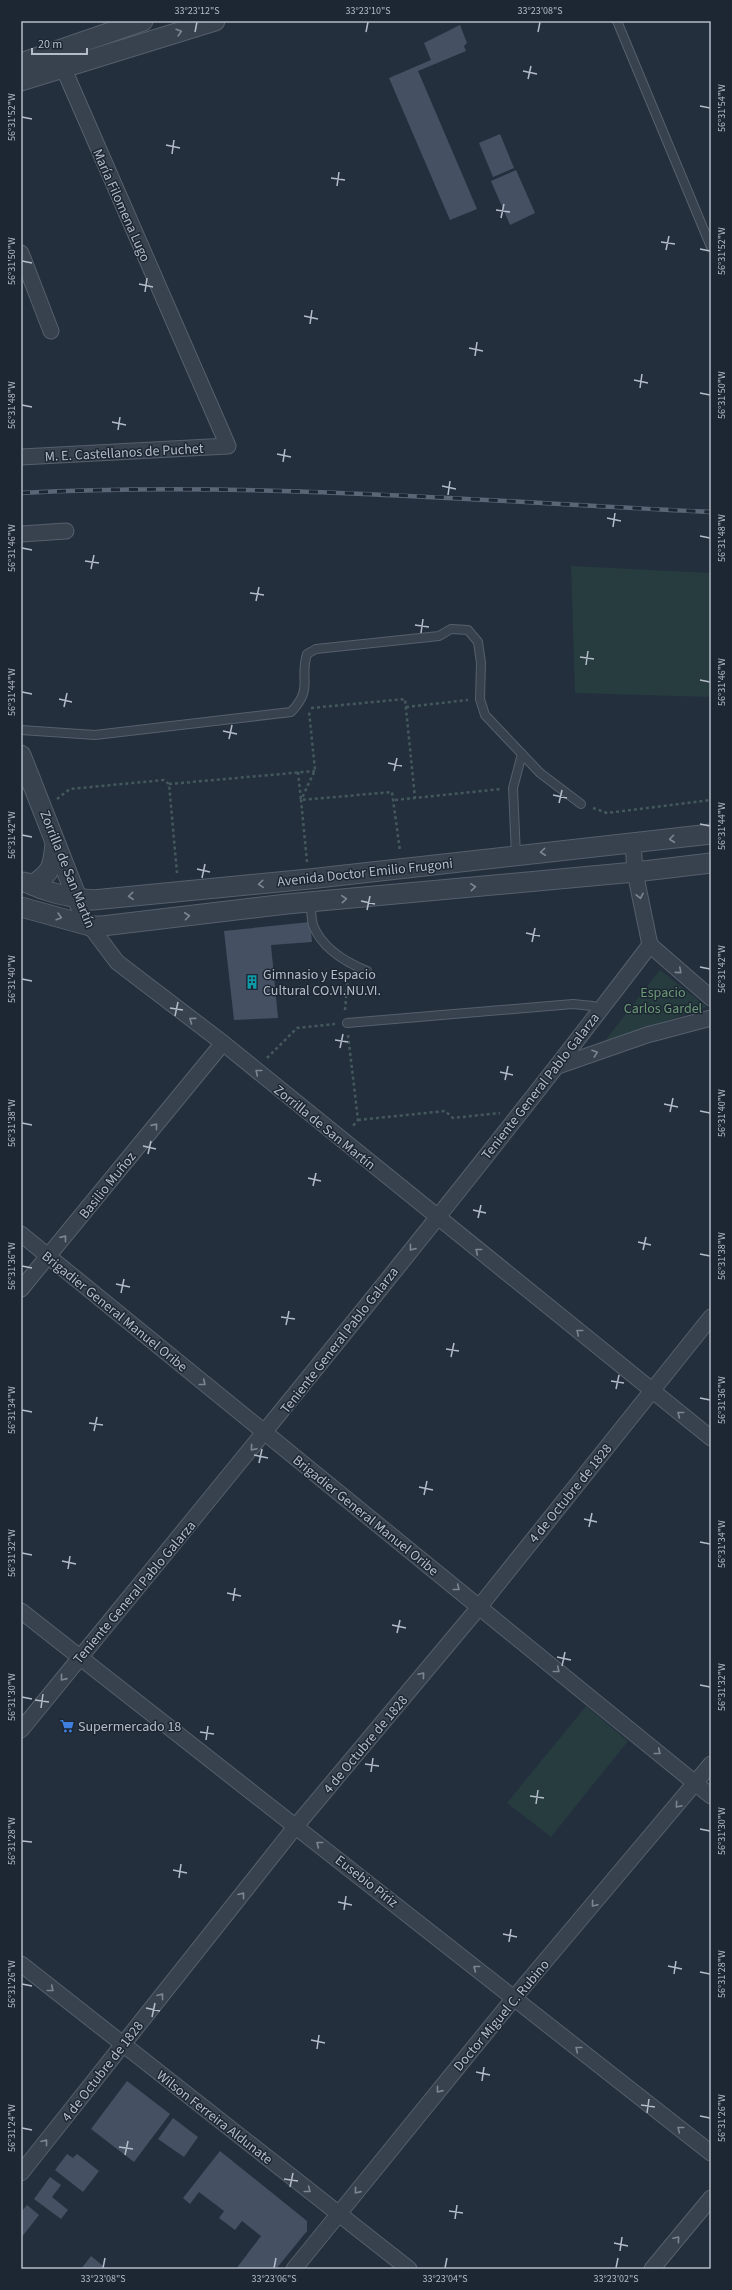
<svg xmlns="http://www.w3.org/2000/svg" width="732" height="2290" viewBox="0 0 732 2290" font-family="'Source Sans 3',sans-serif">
<rect width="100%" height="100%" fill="#242f3e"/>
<!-- green -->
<g fill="#263c3f">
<path d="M 571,566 L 711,573 L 711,697 L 575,693 Z"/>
<path d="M 660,970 L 707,1007 L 604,1042 Z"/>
<path d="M 586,1706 L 628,1741 L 551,1837 L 507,1803 Z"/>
</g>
<!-- building -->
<g fill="#455162">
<path d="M 460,25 L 467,43 L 464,46 L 466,51 L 418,71 L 477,209 L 450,220 L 389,78 L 431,60 L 424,43 Z"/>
<path d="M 500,134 L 514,168 L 493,177 L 479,143 Z"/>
<path d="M 516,170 L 535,213 L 510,225 L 491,181 Z"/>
<path d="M 310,922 L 312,942 L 271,945 L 278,1018 L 234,1020 L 224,931 Z"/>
<path d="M 127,2081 L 170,2114 L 134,2162 L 91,2129 Z"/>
<path d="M 173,2118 L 198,2137 L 184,2157 L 158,2139 Z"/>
<path d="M 220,2151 L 307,2221 L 307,2231 L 276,2269 L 236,2269 L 261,2236 L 242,2221 L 235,2230 L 219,2218 L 224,2211 L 199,2192 L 190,2204 L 183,2198 Z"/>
<path d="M 67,2154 L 73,2158 L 77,2154 L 99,2171 L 83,2192 L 55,2170 Z"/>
<path d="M 50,2177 L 61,2185 L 52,2197 L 68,2210 L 61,2219 L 34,2199 Z"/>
<path d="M 27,2205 L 39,2215 L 21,2238 L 21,2212 Z"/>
<path d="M 91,2256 L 107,2269 L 81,2269 Z"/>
</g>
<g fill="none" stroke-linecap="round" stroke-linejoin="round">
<defs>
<g id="service">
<path d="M 617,21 L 711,247"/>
<path d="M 21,730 L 95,735 L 291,712 C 314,688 299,680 307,654 L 316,649 L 439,636 L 451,629 L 468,630 L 478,642 L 481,663 L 480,699 L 485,715 L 540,773 L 581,804"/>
<path d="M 516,855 L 513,788 L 522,754"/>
<path d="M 311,902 C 311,909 311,918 313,925 C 322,948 345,962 367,971"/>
<path d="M 347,1023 L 573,1004 L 593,1006 L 601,1010"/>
</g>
<g id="minor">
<path d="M 21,253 L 51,331"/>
<path d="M 21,457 L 228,446 L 59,58"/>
<path d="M 21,534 L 66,531"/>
<path d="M 633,843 L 635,872 L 650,945"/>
<path d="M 90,926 L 117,962 L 223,1043 L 711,1438"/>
<path d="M 650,945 L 711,998"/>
<path d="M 558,1066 L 647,1035 L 711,1018"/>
<path d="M 21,1234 L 711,1796"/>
<path d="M 21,1289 L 223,1043"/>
<path d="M 21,1611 L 711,2153"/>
<path d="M 21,1730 C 233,1470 447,1212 650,945"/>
<path d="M 21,1964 L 409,2269"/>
<path d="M 21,2173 L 296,1826 L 480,1606 L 711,1317"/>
<path d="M 294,2269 L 514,1998 L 711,1764"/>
<path d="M 652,2269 L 711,2198"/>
</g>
<g id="tertiary">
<path d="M 21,63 L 143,21"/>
<path d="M 21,81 L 215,21"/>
<path d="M 21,755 L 81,908"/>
<path d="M 21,882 C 30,882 37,888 45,890 C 61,896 77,898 93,900 L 309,879 L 711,834"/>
<path d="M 32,885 C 53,872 53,865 55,843"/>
<path d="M 21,907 L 90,926 L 102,926 L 287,904 L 635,872 L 711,863"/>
</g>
</defs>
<!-- service casing -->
<use href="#service" stroke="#565f6c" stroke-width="10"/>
<!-- minor casing -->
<use href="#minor" stroke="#565f6c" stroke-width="17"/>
<!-- tertiary casing -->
<use href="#tertiary" stroke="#565f6c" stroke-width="21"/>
<!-- path -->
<g stroke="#44595c" stroke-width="2.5" stroke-dasharray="3 3" stroke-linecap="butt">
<path d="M 406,707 L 468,700"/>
<path d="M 311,708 L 405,699 L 415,798"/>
<path d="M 298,772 L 301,800 L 392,792 L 400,851"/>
<path d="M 169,784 L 315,771"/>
<path d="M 57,799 L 70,789 L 164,780 L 169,784 L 177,873"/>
<path d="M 395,800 L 501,789"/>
<path d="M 593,808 L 607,813 L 711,800"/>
<path d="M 307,862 L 301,800 L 315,770 L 309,711"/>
<path d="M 345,1010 L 348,977"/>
<path d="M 348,1035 L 358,1120 L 352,1127"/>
<path d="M 267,1058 L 297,1028 L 335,1024"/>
<path d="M 358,1120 L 445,1111 L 453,1118 L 500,1113"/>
</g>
<!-- service -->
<use href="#service" stroke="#38414e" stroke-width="8"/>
<!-- minor -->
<use href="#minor" stroke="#38414e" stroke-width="15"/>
<!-- tertiary -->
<use href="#tertiary" stroke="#38414e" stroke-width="19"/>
<defs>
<path id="rail" d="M 21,493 C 251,481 481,501 711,512"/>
</defs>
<!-- rail casing -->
<use href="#rail" stroke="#5a6575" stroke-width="4.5"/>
<!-- rail -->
<use href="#rail" stroke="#1d2633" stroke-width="3" stroke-dasharray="9" stroke-linecap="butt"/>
</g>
<!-- one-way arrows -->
<defs><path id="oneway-chevron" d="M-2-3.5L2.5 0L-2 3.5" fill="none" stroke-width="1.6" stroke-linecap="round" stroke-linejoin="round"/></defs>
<g stroke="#7c8592">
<use href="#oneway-chevron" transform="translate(179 32) rotate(-17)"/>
<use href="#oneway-chevron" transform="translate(672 839) rotate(173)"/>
<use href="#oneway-chevron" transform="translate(543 852) rotate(174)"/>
<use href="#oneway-chevron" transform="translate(261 884) rotate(175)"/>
<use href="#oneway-chevron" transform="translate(473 887) rotate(-5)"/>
<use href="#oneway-chevron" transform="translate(131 896) rotate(175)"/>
<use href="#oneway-chevron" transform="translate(640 896) rotate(78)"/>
<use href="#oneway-chevron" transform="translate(344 899) rotate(-5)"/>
<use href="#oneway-chevron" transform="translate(187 916) rotate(-7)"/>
<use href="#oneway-chevron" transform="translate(59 917) rotate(16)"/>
<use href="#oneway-chevron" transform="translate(679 971) rotate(41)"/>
<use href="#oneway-chevron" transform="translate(192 1020) rotate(-143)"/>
<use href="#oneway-chevron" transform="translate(595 1053) rotate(-19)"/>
<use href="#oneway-chevron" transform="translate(258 1072) rotate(-141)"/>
<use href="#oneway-chevron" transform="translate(155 1126) rotate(-51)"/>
<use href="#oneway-chevron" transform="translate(64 1238) rotate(-51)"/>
<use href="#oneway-chevron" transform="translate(412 1248) rotate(128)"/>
<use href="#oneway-chevron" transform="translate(478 1251) rotate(-141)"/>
<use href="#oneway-chevron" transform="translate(579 1332) rotate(-141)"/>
<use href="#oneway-chevron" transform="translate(203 1383) rotate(39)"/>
<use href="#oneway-chevron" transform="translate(680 1414) rotate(-142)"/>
<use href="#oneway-chevron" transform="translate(253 1448) rotate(130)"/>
<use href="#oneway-chevron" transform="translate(457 1588) rotate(39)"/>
<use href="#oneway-chevron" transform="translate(557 1670) rotate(39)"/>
<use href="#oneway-chevron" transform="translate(422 1675) rotate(-50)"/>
<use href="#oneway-chevron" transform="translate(63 1678) rotate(129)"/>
<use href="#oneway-chevron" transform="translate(658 1752) rotate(39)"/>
<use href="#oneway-chevron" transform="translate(678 1805) rotate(130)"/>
<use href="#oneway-chevron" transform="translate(319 1844) rotate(-142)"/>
<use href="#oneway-chevron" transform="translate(242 1895) rotate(-52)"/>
<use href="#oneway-chevron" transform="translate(594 1904) rotate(130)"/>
<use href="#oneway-chevron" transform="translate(476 1968) rotate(-142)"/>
<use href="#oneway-chevron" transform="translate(51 1989) rotate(39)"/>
<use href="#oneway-chevron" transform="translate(161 1996) rotate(-52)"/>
<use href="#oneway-chevron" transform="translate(578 2049) rotate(-142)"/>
<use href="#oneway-chevron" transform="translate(439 2090) rotate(129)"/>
<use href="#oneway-chevron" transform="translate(680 2129) rotate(-142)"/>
<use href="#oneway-chevron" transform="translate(45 2142) rotate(-52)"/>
<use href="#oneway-chevron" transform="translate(308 2190) rotate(38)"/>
<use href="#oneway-chevron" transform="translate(357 2191) rotate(129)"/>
<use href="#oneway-chevron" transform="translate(677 2239) rotate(-50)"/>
</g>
<!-- ticks -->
<path fill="none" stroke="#b4bcc9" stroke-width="1.5" d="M 195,32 L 197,22M 366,32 L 368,22M 538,32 L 540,22M 523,71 L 537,74M 528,79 L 531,66M 700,106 L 710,108M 22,117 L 32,119M 166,145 L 180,148M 172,154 L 174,140M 331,178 L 345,180M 337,186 L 339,172M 496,210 L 510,212M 501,218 L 504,204M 661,242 L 675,244M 700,249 L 710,251M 666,250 L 669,236M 22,261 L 32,263M 139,284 L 153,287M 145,292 L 147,278M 304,316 L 318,319M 310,324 L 312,310M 469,348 L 483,351M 475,356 L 477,342M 634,380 L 648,383M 640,388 L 642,374M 700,393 L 710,395M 22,405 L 32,407M 112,422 L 126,425M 118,430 L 120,417M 277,454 L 291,457M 283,462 L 285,449M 442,486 L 456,489M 448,495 L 450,481M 607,518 L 621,521M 613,527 L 615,513M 700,536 L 710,538M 22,548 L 32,550M 85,561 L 99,563M 91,569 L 94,555M 250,593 L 264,595M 256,601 L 259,587M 415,625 L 429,627M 421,633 L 423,619M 580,657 L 594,659M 586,665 L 588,651M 700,680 L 710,682M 22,692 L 32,694M 59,699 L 72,702M 64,707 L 67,693M 223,731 L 237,734M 229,739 L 232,725M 388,763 L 402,766M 394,771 L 397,758M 553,795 L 567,798M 559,803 L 562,790M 700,824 L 710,826M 22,835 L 32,837M 197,869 L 210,872M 202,878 L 205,864M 361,901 L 375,904M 367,910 L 370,896M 526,933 L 540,936M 532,942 L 535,928M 700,967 L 710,969M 22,979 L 32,981M 170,1008 L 183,1010M 175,1016 L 178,1002M 335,1040 L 348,1042M 340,1048 L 343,1034M 500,1072 L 513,1075M 505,1080 L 508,1066M 664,1104 L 678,1107M 700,1111 L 710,1113M 670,1112 L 673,1098M 22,1123 L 32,1125M 143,1146 L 156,1149M 148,1154 L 151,1141M 308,1178 L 321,1181M 313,1186 L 316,1173M 473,1210 L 486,1213M 478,1218 L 481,1205M 638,1242 L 651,1245M 643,1250 L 646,1237M 700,1254 L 710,1256M 22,1266 L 32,1268M 116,1284 L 130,1287M 121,1293 L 124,1279M 281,1317 L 295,1319M 286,1325 L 289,1311M 446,1349 L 459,1351M 451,1357 L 454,1343M 611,1381 L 624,1383M 616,1389 L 619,1375M 700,1398 L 710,1400M 22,1410 L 32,1412M 89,1423 L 103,1425M 94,1431 L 97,1417M 254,1455 L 268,1458M 259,1463 L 262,1449M 419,1487 L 433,1490M 424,1495 L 427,1481M 584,1519 L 597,1522M 589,1527 L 592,1513M 700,1542 L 710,1544M 22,1553 L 32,1555M 62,1561 L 76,1564M 68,1569 L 70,1556M 227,1593 L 241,1596M 233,1601 L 235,1588M 392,1625 L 406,1628M 397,1633 L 400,1620M 557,1657 L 571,1660M 562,1666 L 565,1652M 700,1685 L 710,1687M 22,1697 L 32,1699M 35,1700 L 49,1702M 41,1708 L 43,1694M 200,1732 L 214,1734M 206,1740 L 208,1726M 365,1764 L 379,1766M 371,1772 L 373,1758M 530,1796 L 544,1798M 536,1804 L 538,1790M 700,1829 L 710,1831M 22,1841 L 32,1842M 173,1870 L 187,1873M 179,1878 L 181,1864M 338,1902 L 352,1905M 344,1910 L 346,1896M 503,1934 L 517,1937M 509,1942 L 511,1929M 668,1966 L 682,1969M 700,1972 L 710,1974M 674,1974 L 676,1961M 22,1984 L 32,1986M 146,2008 L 160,2011M 152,2017 L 155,2003M 311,2040 L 325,2043M 317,2049 L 319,2035M 476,2072 L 490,2075M 482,2081 L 484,2067M 641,2105 L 655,2107M 647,2113 L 649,2099M 700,2116 L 710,2118M 22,2128 L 32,2130M 119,2147 L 133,2149M 125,2155 L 128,2141M 284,2179 L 298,2181M 290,2187 L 293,2173M 449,2211 L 463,2213M 455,2219 L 457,2205M 614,2243 L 628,2246M 620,2251 L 622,2237M 103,2268 L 105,2258M 274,2268 L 276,2258M 445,2268 L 447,2258M 616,2268 L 618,2258"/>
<!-- icons -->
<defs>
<symbol id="building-bare" viewBox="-9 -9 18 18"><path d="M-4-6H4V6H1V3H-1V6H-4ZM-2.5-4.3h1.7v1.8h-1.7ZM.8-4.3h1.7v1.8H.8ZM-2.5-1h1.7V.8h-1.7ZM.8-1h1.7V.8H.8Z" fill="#0f9aa8" stroke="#1d2633" stroke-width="2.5" paint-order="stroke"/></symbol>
<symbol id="supermarket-bare" viewBox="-9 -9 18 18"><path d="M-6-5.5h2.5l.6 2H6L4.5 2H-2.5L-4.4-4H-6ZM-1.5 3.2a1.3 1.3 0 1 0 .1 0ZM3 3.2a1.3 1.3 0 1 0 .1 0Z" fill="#3f7fe0" stroke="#1d2633" stroke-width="2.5" paint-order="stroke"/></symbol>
</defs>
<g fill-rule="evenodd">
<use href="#building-bare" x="242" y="972" width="20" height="20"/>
<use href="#supermarket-bare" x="57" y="1716" width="20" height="20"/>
</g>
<g text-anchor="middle" stroke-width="3" stroke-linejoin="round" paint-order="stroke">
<!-- street labels -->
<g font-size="14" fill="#b4bcc9" stroke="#1d2633">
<text transform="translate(122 205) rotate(66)" y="5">María Filomena Lugo</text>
<text transform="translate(124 452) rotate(-3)" y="5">M. E. Castellanos de Puchet</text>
<text transform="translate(68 869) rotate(68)" y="5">Zorrilla de San Martín</text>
<text transform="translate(365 872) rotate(-6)" y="5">Avenida Doctor Emilio Frugoni</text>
<text transform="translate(540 1086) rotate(-52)" y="5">Teniente General Pablo Galarza</text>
<text transform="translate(325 1127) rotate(39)" y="5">Zorrilla de San Martín</text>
<text transform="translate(107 1185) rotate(-51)" y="5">Basilio Muñoz</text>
<text transform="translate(115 1311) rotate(39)" y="5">Brigadier General Manuel Oribe</text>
<text transform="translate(339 1340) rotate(-52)" y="5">Teniente General Pablo Galarza</text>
<text transform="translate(570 1493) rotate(-51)" y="5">4 de Octubre de 1828</text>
<text transform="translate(366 1515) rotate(39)" y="5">Brigadier General Manuel Oribe</text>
<text transform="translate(134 1592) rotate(-50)" y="5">Teniente General Pablo Galarza</text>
<text transform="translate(365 1744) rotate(-50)" y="5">4 de Octubre de 1828</text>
<text transform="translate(367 1881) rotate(38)" y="5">Eusebio Píriz</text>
<text transform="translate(501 2015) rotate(-50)" y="5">Doctor Miguel C. Rubino</text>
<text transform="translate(102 2071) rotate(-52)" y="5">4 de Octubre de 1828</text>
<text transform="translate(215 2117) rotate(38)" y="5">Wilson Ferreira Aldunate</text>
</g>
<!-- poi labels -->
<g font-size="14" fill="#b4bcc9" stroke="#1d2633" text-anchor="start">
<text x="263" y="979">Gimnasio y Espacio<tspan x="263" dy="16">Cultural CO.VI.NU.VI.</tspan></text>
<text x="78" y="1731">Supermercado 18</text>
</g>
<!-- park labels -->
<g font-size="14" fill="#6b9a76" stroke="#1d2633">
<text x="663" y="997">Espacio<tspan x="663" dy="16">Carlos Gardel</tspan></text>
</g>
</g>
<!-- border -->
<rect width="732" height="2290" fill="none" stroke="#1d2633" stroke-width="44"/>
<!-- scale -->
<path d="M32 48v6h55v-6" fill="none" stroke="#b4bcc9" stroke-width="2"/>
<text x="38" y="48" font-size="12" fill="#b4bcc9" stroke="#1d2633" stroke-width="3" paint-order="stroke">20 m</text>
<rect x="22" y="22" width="688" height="2246" fill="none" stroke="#b4bcc9" stroke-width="1.5"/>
<g font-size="10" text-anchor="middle" fill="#b4bcc9">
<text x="197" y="14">33°23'12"S</text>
<text x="368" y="14">33°23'10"S</text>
<text x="540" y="14">33°23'08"S</text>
<text transform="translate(721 108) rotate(-90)" y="4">56°31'54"W</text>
<text transform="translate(11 117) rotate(-90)" y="4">56°31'52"W</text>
<text transform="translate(721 251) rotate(-90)" y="4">56°31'52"W</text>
<text transform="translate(11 261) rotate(-90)" y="4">56°31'50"W</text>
<text transform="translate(721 395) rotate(-90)" y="4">56°31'50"W</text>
<text transform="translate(11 405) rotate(-90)" y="4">56°31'48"W</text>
<text transform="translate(721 538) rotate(-90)" y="4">56°31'48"W</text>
<text transform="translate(11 548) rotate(-90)" y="4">56°31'46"W</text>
<text transform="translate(721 682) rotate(-90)" y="4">56°31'46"W</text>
<text transform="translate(11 692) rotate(-90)" y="4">56°31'44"W</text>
<text transform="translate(721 826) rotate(-90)" y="4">56°31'44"W</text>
<text transform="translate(11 835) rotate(-90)" y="4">56°31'42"W</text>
<text transform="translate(721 969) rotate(-90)" y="4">56°31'42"W</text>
<text transform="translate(11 979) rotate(-90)" y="4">56°31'40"W</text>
<text transform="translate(721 1113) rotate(-90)" y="4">56°31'40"W</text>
<text transform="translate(11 1123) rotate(-90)" y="4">56°31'38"W</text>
<text transform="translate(721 1256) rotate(-90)" y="4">56°31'38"W</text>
<text transform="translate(11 1266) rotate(-90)" y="4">56°31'36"W</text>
<text transform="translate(721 1400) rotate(-90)" y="4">56°31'36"W</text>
<text transform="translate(11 1410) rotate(-90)" y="4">56°31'34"W</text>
<text transform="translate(721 1544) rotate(-90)" y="4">56°31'34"W</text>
<text transform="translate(11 1553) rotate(-90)" y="4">56°31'32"W</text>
<text transform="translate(721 1687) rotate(-90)" y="4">56°31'32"W</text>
<text transform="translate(11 1697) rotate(-90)" y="4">56°31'30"W</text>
<text transform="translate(721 1831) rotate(-90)" y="4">56°31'30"W</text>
<text transform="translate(11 1841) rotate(-90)" y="4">56°31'28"W</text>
<text transform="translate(721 1974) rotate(-90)" y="4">56°31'28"W</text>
<text transform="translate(11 1984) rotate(-90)" y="4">56°31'26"W</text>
<text transform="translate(721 2118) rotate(-90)" y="4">56°31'26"W</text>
<text transform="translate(11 2128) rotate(-90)" y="4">56°31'24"W</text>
<text x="103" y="2282">33°23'08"S</text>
<text x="274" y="2282">33°23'06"S</text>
<text x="445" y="2282">33°23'04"S</text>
<text x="616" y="2282">33°23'02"S</text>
</g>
</svg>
